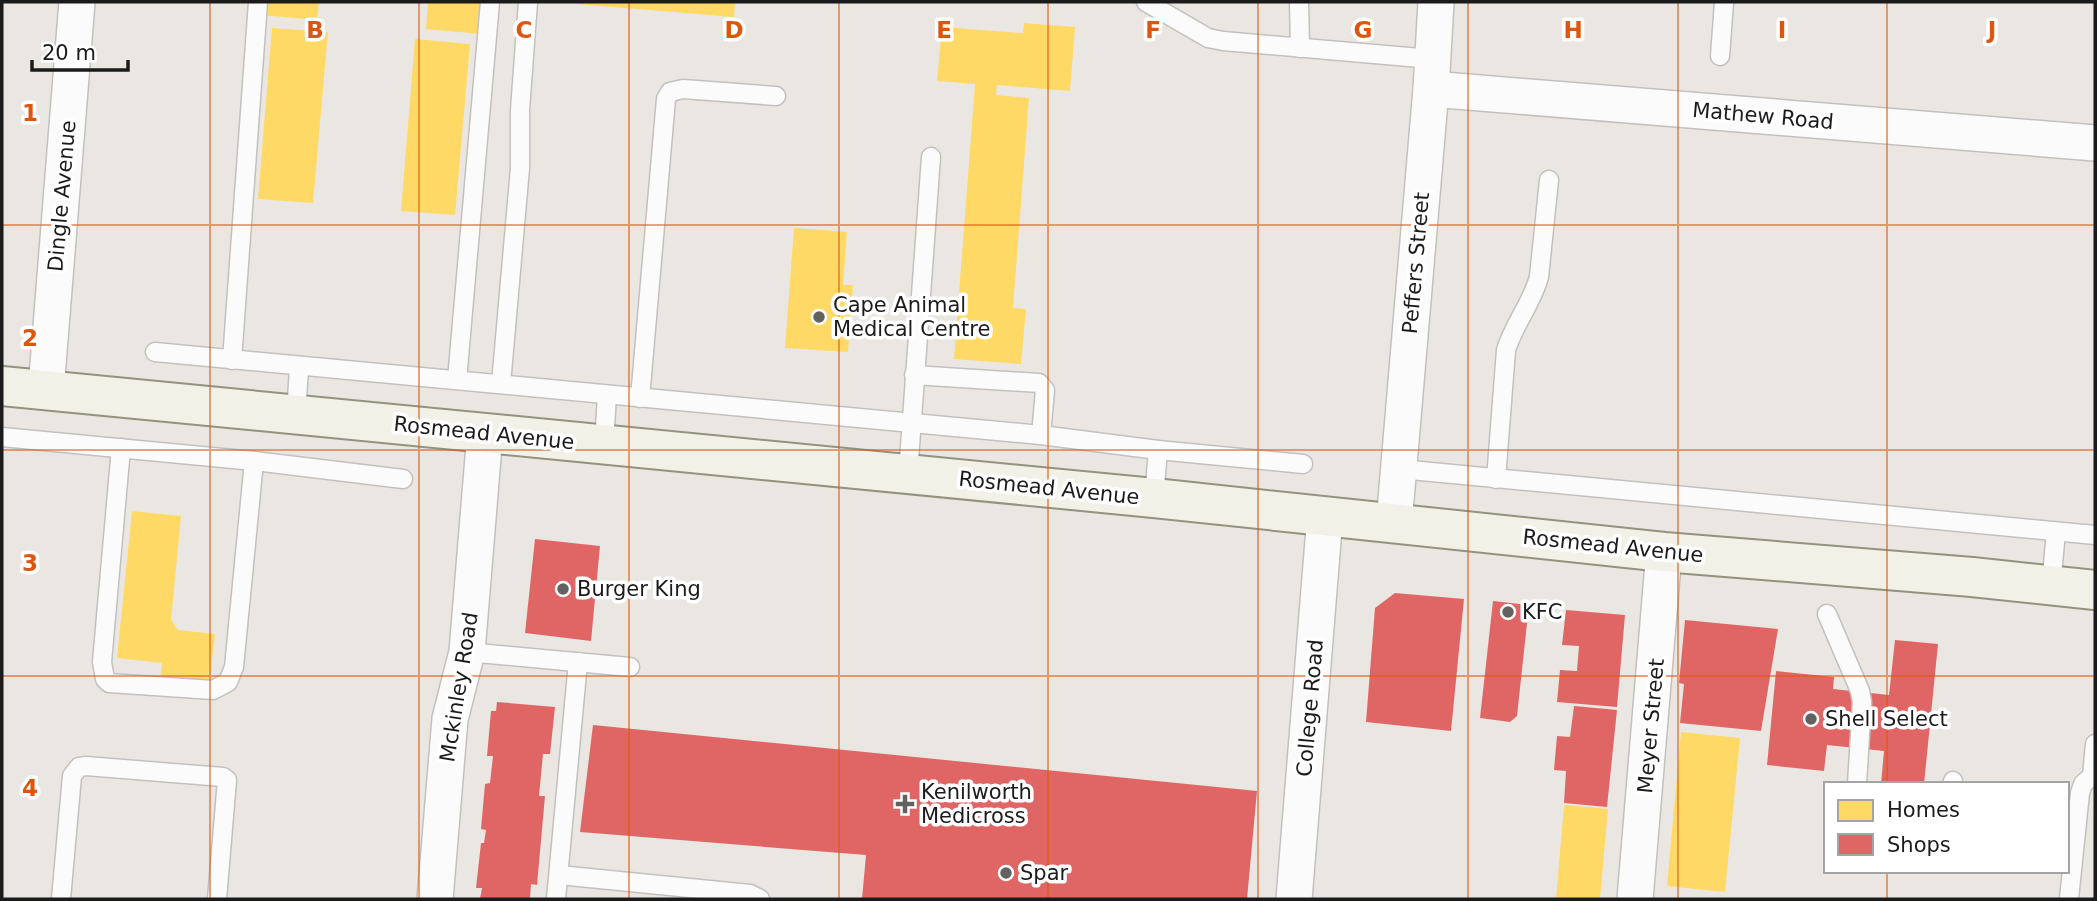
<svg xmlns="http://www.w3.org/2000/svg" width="2097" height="901" viewBox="0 0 2097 901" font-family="'DejaVu Sans',sans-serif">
<rect width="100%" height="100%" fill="#eae7e3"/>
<!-- homes -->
<g fill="#ffd966">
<path d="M 264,2 L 319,2 L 317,20 L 262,15 Z"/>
<path d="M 428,2 L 484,2 L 481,34 L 426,29 Z"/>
<path d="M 576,2 L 735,2 L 734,17 L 576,4 Z"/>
<path d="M 1024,23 L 1075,27 L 1070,91 L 997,85 L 996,95 L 1029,98 L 1013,308 L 1026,309 L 1021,364 L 954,359 L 975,84 L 937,81 L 942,27 L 1023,33 Z"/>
<path d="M 272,28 L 328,32 L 313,203 L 258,199 Z"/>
<path d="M 415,39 L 470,44 L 455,215 L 401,211 Z"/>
<path d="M 794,228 L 847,232 L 843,285 L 853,285 L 848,352 L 785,348 Z"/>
<path d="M 132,511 L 181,516 L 171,620 L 178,630 L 215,634 L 209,684 L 160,680 L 162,663 L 117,658 Z"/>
<path d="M 1681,732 L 1740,738 L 1725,892 L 1667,886 Z"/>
<path d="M 1564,805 L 1608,809 L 1600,899 L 1556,899 Z"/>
</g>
<!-- shops -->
<g fill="#e06666">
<path d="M 535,539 L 600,546 L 591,641 L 525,633 Z"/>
<path d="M 1395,593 L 1464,599 L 1451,731 L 1366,722 L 1375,608 Z"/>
<path d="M 1493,601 L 1529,605 L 1517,716 L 1510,722 L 1480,718 Z"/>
<path d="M 1566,610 L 1625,615 L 1617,707 L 1557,702 L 1560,670 L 1577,671 L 1579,646 L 1562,645 Z"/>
<path d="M 1685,620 L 1778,629 L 1761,731 L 1680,723 L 1684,684 L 1679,683 Z"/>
<path d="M 1895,640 L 1938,644 L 1924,784 L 1881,784 L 1884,751 L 1827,745 L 1824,771 L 1767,765 L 1776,671 L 1834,677 L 1833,689 L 1889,695 Z"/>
<path d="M 497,702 L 555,707 L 550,754 L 543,754 L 539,796 L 545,796 L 537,885 L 531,884 L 530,899 L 480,899 L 482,888 L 476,888 L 481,843 L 484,843 L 486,830 L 481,829 L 485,784 L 490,783 L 493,756 L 487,756 L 491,711 L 496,711 Z"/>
<path d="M 1574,706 L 1617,710 L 1607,807 L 1564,803 L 1566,771 L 1554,770 L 1557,736 L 1570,737 Z"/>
<path d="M 593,725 L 1257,791 L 1247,899 L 862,899 L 866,855 L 580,832 Z"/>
</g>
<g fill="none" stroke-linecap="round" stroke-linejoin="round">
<defs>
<g id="lane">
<path d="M 1146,2 L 1208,38 L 1223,41 L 1432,59"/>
<path d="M 1299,2 L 1300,48"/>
<path d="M 1720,56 L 1724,2"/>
<path d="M 155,352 L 1041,435 L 1158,450 L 1303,464"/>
<path d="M 232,360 L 258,2"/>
<path d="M 914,375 L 1039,383 L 1045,390 L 1041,435"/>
<path d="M 457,380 L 490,2"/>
<path d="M 501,384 L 520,168 L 520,110 L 528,2"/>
<path d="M 640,398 L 666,99 L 670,92 L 683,89 L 776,96"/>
<path d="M 296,415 L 299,368"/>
<path d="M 2,437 L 254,461 L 403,479"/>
<path d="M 604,444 L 607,395"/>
<path d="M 121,448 L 102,662 L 105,679 L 109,683 L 213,690 L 228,682 L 234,667 L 254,461"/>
<path d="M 1400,469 L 2095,535"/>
<path d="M 908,474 L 931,157"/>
<path d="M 1496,479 L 1506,350 C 1514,324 1532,303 1539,277 L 1549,180"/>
<path d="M 1154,498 L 1158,450"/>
<path d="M 2051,586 L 2056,532"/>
<path d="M 1827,614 L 1860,691 L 1862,702 L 1857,784"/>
<path d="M 467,652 L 630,667"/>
<path d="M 1952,784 L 1953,781"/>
<path d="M 559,875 L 750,894 L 760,899"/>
<path d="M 61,899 L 72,776 L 79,767 L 86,766 L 223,777 L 227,780 L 217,899"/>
<path d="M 556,899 L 578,662"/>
<path d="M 2069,899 L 2080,793 L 2083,784 L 2092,776 L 2095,744"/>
</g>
<g id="street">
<path d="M 1431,89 L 2095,143"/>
<path d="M 46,389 L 77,2"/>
<path d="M 1394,523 L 1431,89 L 1436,2"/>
<path d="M 435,899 L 450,719 L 467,652 L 485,433"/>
<path d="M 1294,899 L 1325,516"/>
<path d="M 1635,899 L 1664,552"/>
</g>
<path id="secondary" d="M 2,386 L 1154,498 L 1664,552 L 1972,577 L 2095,590"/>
</defs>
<!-- lane casing -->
<use href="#lane" stroke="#c2c1bf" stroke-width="21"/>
<!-- street casing -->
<use href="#street" stroke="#c2c1bf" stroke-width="38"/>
<!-- secondary casing -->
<use href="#secondary" stroke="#93927c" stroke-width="42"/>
<!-- lane -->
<use href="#lane" stroke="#fcfbfb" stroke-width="18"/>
<!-- street -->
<use href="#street" stroke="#fcfbfb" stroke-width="35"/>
<!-- secondary -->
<use href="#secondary" stroke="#f2f1e8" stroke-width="38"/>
</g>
<!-- grid -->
<path fill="none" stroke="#de560d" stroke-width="2" stroke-opacity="0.55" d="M 210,2 L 210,899M 419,2 L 419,899M 629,2 L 629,899M 839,2 L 839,899M 1048,2 L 1048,899M 1258,2 L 1258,899M 1468,2 L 1468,899M 1678,2 L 1678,899M 1887,2 L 1887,784M 2,225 L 2095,225M 2,450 L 2095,450M 2,676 L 2095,676M 1887,871 L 1887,899"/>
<!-- markers -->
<g fill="#636261" stroke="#fff" stroke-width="2.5">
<circle cx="819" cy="317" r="7"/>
<circle cx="563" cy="589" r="7"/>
<circle cx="1508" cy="612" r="7"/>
<circle cx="1811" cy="719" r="7"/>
<path d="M901.5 793.5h7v7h7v7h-7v7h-7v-7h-7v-7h7z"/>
<circle cx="1006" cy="873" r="7"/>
</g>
<g text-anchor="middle" stroke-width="7" stroke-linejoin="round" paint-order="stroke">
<!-- street labels -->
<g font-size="21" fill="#1b1b1b" stroke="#fff">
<text transform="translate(1763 116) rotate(5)" y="7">Mathew Road</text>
<text transform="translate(62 196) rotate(-85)" y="7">Dingle Avenue</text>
<text transform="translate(1416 263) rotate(-85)" y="7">Peffers Street</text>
<text transform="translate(484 433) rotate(6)" y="7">Rosmead Avenue</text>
<text transform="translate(1049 488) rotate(6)" y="7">Rosmead Avenue</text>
<text transform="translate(1613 546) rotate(6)" y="7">Rosmead Avenue</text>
<text transform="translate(459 687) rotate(-81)" y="7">Mckinley Road</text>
<text transform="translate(1310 708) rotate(-85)" y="7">College Road</text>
<text transform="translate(1651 726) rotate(-85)" y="7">Meyer Street</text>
</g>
<!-- poi labels -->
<g font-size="21" fill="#1b1b1b" stroke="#fff" text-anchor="start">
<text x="833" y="312">Cape Animal<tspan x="833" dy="24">Medical Centre</tspan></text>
<text x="577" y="596">Burger King</text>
<text x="1522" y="619">KFC</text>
<text x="1825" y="726">Shell Select</text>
<text x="921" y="799">Kenilworth<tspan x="921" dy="24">Medicross</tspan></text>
<text x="1020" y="880">Spar</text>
</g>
</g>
<g font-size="23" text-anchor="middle" font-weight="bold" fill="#de560d" stroke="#fff" stroke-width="7" stroke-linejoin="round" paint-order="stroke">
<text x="315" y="38">B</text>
<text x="524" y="38">C</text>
<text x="734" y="38">D</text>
<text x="944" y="38">E</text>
<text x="1153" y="38">F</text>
<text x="1363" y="38">G</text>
<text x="1573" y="38">H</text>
<text x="1782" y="38">I</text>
<text x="1992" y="38">J</text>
<text x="30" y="121">1</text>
<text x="30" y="346">2</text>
<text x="30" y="571">3</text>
<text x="30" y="796">4</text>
</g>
<!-- border -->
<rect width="2097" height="901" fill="none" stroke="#1b1b1b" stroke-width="7"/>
<!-- legend -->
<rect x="1824" y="782" width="245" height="91" fill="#ffffff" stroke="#a4a4a4" stroke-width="2"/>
<rect x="1838" y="800" width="35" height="21" fill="#ffd966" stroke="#a4a4a4" stroke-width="2"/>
<text x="1887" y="817" font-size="21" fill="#1b1b1b">Homes</text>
<rect x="1838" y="834" width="35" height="21" fill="#e06666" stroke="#a4a4a4" stroke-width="2"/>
<text x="1887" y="852" font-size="21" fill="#1b1b1b">Shops</text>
<!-- scale -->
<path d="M32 60v10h96v-10" fill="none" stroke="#1b1b1b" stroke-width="3.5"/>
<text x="42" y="60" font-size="21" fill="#1b1b1b" stroke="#ffffff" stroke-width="5" paint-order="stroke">20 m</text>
</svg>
